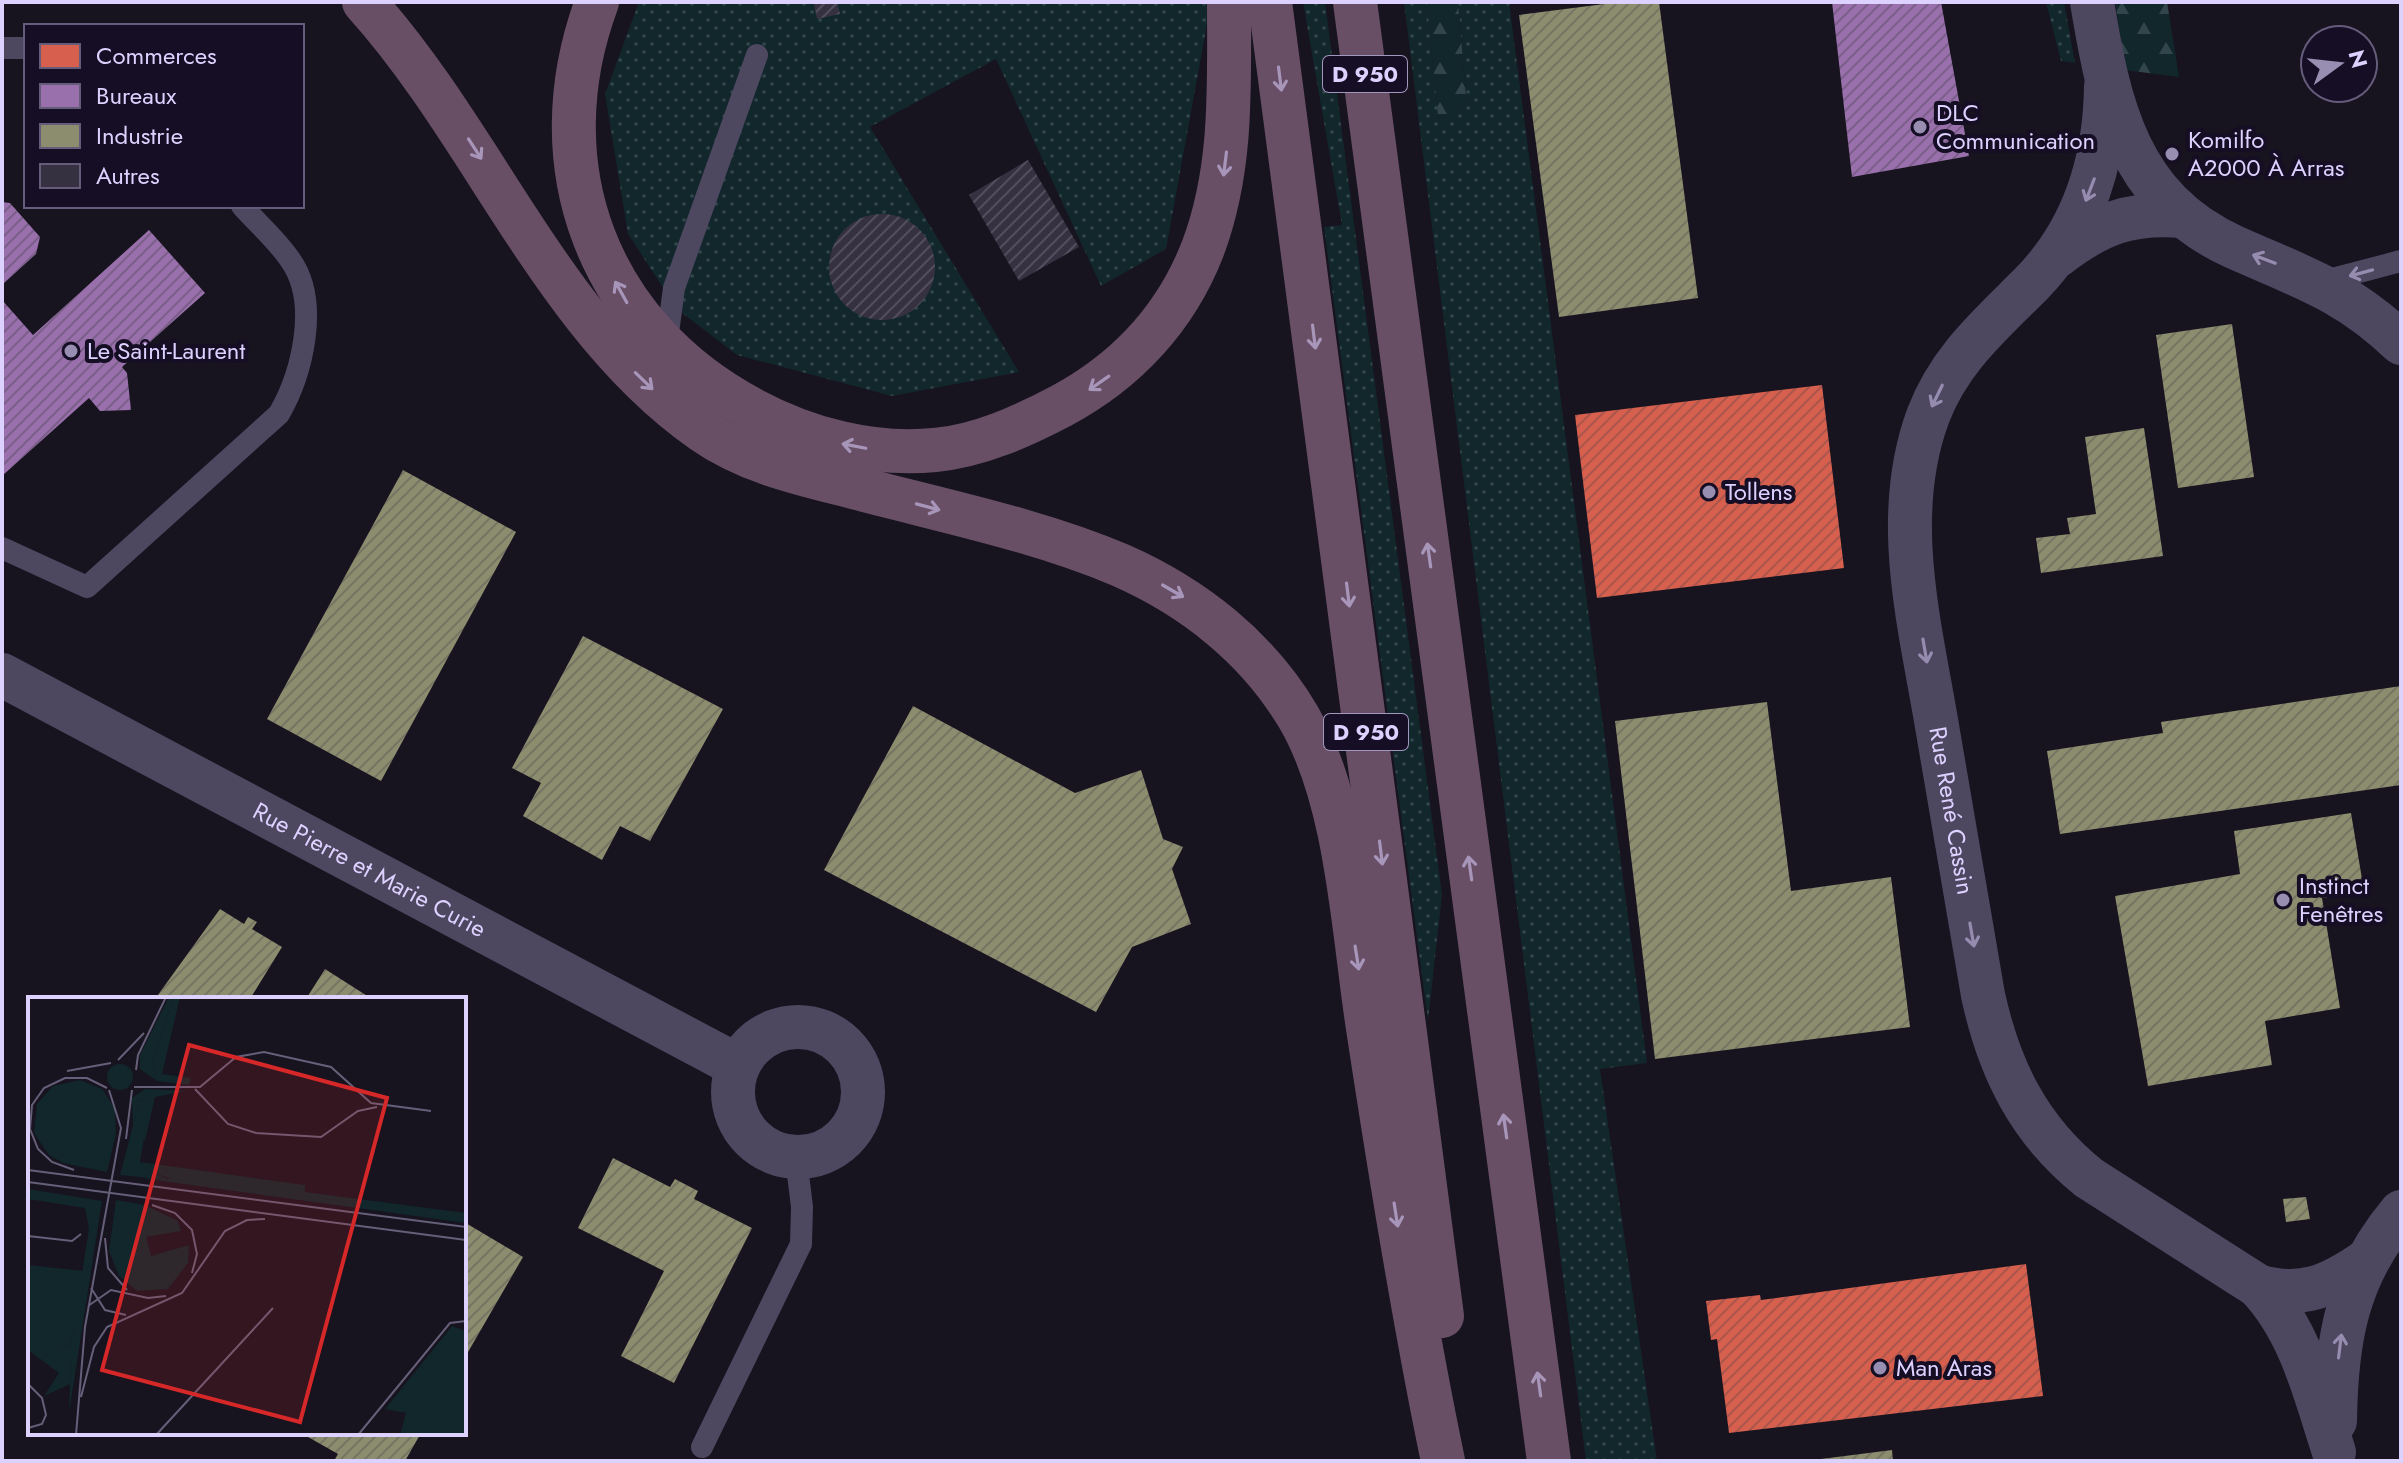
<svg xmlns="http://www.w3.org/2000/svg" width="2403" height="1463" viewBox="0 0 2403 1463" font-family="Jost,sans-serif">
<defs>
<pattern id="grass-dots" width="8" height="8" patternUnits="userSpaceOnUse" patternTransform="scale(2)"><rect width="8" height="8" fill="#11272c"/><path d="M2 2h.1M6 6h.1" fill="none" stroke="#33454c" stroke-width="1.8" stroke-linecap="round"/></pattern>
<pattern id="forest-firs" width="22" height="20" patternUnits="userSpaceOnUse" patternTransform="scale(2)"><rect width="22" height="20" fill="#11272c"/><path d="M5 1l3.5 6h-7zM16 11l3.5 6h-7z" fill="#33454c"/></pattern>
<pattern id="shops-hatch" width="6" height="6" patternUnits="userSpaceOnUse" patternTransform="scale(2)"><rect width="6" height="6" fill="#d6604d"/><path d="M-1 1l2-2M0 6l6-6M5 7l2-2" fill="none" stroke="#aa564d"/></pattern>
<pattern id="offices-hatch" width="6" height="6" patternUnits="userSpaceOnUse" patternTransform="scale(2)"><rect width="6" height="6" fill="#9970ab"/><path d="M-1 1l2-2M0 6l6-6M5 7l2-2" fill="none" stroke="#7b5f8a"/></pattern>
<pattern id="industry-hatch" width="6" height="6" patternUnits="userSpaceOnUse" patternTransform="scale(2)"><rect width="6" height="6" fill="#8c8c6e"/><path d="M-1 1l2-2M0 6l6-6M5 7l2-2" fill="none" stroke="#767564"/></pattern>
<pattern id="building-hatch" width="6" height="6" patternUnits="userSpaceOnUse" patternTransform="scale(2)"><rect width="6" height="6" fill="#363141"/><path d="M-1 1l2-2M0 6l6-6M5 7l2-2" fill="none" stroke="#534e5e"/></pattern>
</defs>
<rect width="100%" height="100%" fill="#17131f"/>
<!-- grass -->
<g fill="url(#grass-dots)">
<path d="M 639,2 L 1211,2 L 1166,249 L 1101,286 L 996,59 L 870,127 L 1019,372 L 892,396 L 737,355 L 677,309 L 628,234 L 605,94 Z"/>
<path d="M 1303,2 L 1325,2 L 1442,895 L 1428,1021 L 1324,227 L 1342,225 Z"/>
<path d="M 1404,2 L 1427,2 L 1439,126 L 1467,107 L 1458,2 L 1509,2 L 1647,1063 L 1600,1069 L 1657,1461 L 1586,1461 Z"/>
<path d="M 2046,2 L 2064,2 L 2075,63 L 2061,61 Z"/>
</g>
<!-- forest -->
<g fill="url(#forest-firs)">
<path d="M 1427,2 L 1458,2 L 1467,107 L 1439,127 Z"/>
<path d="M 2115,2 L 2167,2 L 2179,77 L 2125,70 Z"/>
</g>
<!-- shops -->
<g fill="url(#shops-hatch)">
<path d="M 1822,385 L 1844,568 L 1597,598 L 1575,415 Z"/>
<path d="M 2026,1264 L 2043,1396 L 1729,1433 L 1717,1339 L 1711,1340 L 1706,1301 L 1760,1295 L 1761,1300 Z"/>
</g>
<!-- offices -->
<g fill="url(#offices-hatch)">
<path d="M 1832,2 L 1941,2 L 1969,156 L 1852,177 Z"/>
<path d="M 2,202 L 10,203 L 40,237 L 36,254 L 2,285 Z"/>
<path d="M 149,230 L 205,293 L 122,367 L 127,373 L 131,410 L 100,411 L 89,398 L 2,476 L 2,300 L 33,335 Z"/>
</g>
<!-- industry -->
<g fill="url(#industry-hatch)">
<path d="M 1620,2 L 1659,2 L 1698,298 L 1559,317 L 1519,15 Z"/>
<path d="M 2232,324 L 2254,477 L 2178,488 L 2156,335 Z"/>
<path d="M 2144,428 L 2163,556 L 2041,573 L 2036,538 L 2070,534 L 2067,518 L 2096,514 L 2085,437 Z"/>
<path d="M 403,470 L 516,532 L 381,781 L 267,719 Z"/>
<path d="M 583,636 L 723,709 L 650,841 L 620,826 L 602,860 L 523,816 L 541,783 L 512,768 Z"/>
<path d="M 2401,686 L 2401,785 L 2060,834 L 2047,751 L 2163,733 L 2161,722 Z"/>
<path d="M 1767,702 L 1791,891 L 1891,877 L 1910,1027 L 1655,1059 L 1615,721 Z"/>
<path d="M 913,706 L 1075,793 L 1141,770 L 1163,839 L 1183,847 L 1172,869 L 1191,924 L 1132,947 L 1096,1012 L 824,870 Z"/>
<path d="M 2351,813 L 2362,879 L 2353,893 L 2322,898 L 2340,1008 L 2265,1021 L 2272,1065 L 2148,1086 L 2115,896 L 2240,874 L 2234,831 Z"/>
<path d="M 220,909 L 244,924 L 248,917 L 257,922 L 252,929 L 282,947 L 250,999 L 155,999 Z"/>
<path d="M 325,969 L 372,999 L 306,999 Z"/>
<path d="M 613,1158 L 670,1187 L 675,1179 L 698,1191 L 694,1199 L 752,1228 L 674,1383 L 621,1356 L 664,1271 L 578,1228 Z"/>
<path d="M 2306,1197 L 2310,1219 L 2286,1222 L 2283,1199 Z"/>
<path d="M 464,1222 L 523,1257 L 464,1359 Z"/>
<path d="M 301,1433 L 421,1433 L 405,1461 L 334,1461 L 338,1454 Z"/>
<path d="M 1892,1450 L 1893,1461 L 1821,1461 L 1821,1459 Z"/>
</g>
<!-- building -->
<g fill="url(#building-hatch)">
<path d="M 837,2 L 840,14 L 817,19 L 814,4 Z"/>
<path d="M 1028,160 L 1079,247 L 1019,281 L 969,195 Z"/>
<circle cx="882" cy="267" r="53"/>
</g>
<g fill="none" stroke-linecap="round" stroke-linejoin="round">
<!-- lane -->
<g stroke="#4d4760" stroke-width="22">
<path d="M 2,48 L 26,48"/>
<path d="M 2321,282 L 2401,261"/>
<path d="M 666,348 L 674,288 L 757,55"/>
<path d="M 2,548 L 87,587 L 279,414 C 302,374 320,303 291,261 C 278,241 258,224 242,206"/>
<path d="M 702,1447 L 801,1244 L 802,1207 L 796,1158"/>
</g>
<!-- street -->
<g stroke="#4d4760" stroke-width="44">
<path d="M 2092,2 C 2109,105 2128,199 2234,247 C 2301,277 2346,290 2401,343"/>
<path id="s1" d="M 2106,86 C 2105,160 2084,230 2031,284 C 1990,325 1949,360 1928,416 C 1890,519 1921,628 1938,732 C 1953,820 1968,907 1983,995 C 1999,1069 2029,1130 2089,1178 L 2258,1286 C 2301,1331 2315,1394 2334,1452"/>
<path d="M 2057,256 C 2100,223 2130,212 2183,216"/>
<path id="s2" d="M 2,675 L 738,1066"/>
<circle cx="798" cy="1092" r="65"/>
<path d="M 2258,1286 C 2301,1299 2330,1286 2366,1261"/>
<path d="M 2335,1421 C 2336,1339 2347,1276 2401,1212"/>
</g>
<!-- highway -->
<g stroke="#684f66" stroke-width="44">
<path d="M 364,2 C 485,136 553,326 703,431 C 750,464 807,475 861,489 C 948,512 1037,530 1120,565 C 1193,597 1258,648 1299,718 C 1348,802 1353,932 1368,1028 C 1390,1173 1413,1317 1443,1461"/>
<path d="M 597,2 C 536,166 598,327 751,409 C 807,439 871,456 935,450 C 979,446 1023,426 1061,406 C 1126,371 1176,318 1203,248 C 1233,168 1229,86 1229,2"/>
<path d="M 1270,2 L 1442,1316"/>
<path d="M 1355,2 L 1549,1461"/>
</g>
</g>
<!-- one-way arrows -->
<defs><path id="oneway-shaft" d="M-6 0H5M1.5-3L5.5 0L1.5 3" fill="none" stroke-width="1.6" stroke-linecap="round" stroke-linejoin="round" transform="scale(2)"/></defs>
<g stroke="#a896ba">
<use href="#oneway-shaft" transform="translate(1280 79) rotate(83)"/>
<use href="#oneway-shaft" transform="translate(475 149) rotate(57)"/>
<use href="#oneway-shaft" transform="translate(1225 164) rotate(97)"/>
<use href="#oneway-shaft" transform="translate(621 292) rotate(-119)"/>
<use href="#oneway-shaft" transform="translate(1314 337) rotate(83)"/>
<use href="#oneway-shaft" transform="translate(644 381) rotate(44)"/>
<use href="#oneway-shaft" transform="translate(1099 383) rotate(145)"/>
<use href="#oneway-shaft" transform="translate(854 446) rotate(-169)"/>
<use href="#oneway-shaft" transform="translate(928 507) rotate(15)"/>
<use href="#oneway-shaft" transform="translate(1429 555) rotate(-98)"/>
<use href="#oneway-shaft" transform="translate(1173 591) rotate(30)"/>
<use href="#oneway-shaft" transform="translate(1348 595) rotate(83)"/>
<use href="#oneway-shaft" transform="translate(1381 853) rotate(83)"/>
<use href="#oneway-shaft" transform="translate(1470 868) rotate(-98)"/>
<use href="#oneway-shaft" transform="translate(1357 958) rotate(81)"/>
<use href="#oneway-shaft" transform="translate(1505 1126) rotate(-98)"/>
<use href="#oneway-shaft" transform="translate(1396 1215) rotate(81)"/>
<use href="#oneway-shaft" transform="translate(1539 1384) rotate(-98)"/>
</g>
<g stroke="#958cb0">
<use href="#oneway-shaft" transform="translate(2090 190) rotate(111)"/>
<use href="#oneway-shaft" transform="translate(2264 259) rotate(-159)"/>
<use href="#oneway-shaft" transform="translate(2361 273) rotate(165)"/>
<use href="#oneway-shaft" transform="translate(1937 396) rotate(116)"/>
<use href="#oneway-shaft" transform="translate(1925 651) rotate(80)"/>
<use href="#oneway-shaft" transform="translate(1972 935) rotate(80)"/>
<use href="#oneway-shaft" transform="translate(2340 1346) rotate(-83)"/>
</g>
<!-- markers -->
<g fill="#988eb1" stroke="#150e24" stroke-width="3">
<circle cx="1920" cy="127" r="8"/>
<circle cx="2172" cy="154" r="8"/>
<circle cx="71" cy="351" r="8"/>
<circle cx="1709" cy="492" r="8"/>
<circle cx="2283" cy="900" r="8"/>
<circle cx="1880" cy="1368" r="8"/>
</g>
<g text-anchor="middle" stroke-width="8" stroke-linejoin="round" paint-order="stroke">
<!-- shield labels -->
<g fill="#150e24" stroke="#a196bd" stroke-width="2">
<rect x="1323" y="56" width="84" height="36" rx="6"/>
<rect x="1324" y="714" width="84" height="36" rx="6"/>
</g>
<g font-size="22" font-weight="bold" fill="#ddd1ff">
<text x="1365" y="82">D 950</text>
<text x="1366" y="740">D 950</text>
</g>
<!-- poi labels -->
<g font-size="24" fill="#ddd1ff" stroke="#150e24" text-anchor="start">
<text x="1936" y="121">DLC<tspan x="1936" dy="28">Communication</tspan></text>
<text x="2188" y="148">Komilfo<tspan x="2188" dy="28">A2000 À Arras</tspan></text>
<text x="87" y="359">Le Saint-Laurent</text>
<text x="1725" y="500">Tollens</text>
<text x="2299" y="894">Instinct<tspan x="2299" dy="28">Fenêtres</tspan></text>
<text x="1896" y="1376">Man Aras</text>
</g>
<!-- street labels -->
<g font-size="24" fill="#ddd1ff" stroke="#150e24">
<text dy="8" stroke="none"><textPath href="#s1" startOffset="786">Rue René Cassin</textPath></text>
<text dy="8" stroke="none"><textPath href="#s2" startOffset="416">Rue Pierre et Marie Curie</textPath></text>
</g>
</g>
<!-- overview -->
<g transform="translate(28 997)">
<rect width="438" height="438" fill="#17131f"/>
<path d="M 141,0 L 146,0 L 124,63 L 129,84 L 112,72 L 112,58 ZM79 80a13 13 0 1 1 26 0a13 13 0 1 1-26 0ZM 52,83 L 74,92 L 87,111 L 88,137 L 79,175 L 35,166 L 21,158 L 6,136 L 9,107 L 25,89 ZM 117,92 L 158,94 L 127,100 L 117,144 L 113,136 L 122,105 L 112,102 L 105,130 L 104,101 ZM 112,165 L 277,188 L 277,195 L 438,216 L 438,226 L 112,181 L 143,182 L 120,174 ZM 88,203 L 117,208 L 150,224 L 153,234 L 118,240 L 123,259 L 161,248 L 160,266 L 140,292 L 109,294 L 91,279 L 81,254 ZM 0,268 L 56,274 L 43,347 L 25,354 L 43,359 L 42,387 L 16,399 L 31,376 L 0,353 Z" fill="#11272c"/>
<path d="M 146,0 L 152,0 L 134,77 L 163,81 L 161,88 L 129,84 L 124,63 ZM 112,102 L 122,105 L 112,165 L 120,174 L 143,183 L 92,178 ZM 0,192 L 74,204 L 41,416 L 43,360 L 24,354 L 43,347 L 61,232 L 57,211 L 0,202 Z" fill="#11272c"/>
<path d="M 424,329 L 438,334 L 438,438 L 372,438 L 378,416 L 357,412 Z" fill="#11272c"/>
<path d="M 11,284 L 44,286 L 41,338 L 8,336 L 9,323 L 0,316 L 0,286 L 10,296 Z" fill="#11272c"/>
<path fill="none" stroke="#665f79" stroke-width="2" d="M 90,63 L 116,36M 108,73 L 110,58 L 138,0M 39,74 L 83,66M 106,90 L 172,90 L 208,60 L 236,55 L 303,70 L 343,106 L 403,114M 167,92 L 200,127 L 228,136 L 293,140 L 330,114 L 349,110M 98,142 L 104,93M 0,173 L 438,230M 46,173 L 24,165 L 10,152 L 2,132 L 4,108 L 16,91 L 37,81 L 59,81 L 79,91M 0,185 L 438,243M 124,208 L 147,216 L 164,233 L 169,257 L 164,276M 0,239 L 44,244 L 53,237M 77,241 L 80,271 L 99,293M 63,291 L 77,313 L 98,318M 60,309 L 83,293 L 120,301 L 138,299M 0,387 L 14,401 L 18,418 L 14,427 L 0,431M 53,400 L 66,350 L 79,330 L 154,296 L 197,234 L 219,223 L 237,222M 48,438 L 57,330 L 93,131 L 81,93M 128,438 L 245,311M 330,438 L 422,326 L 438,324"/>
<path fill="#d62828" fill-opacity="0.15" stroke="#d62828" stroke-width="4" d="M 161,48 L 359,101 L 272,425 L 74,373 Z"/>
<rect width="438" height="438" fill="none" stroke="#ddd1ff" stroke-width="4"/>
</g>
<!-- border -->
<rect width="2403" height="1463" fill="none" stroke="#ddd1ff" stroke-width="8"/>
<!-- legend -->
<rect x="24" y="24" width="280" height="184" fill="#150e24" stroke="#655c7c" stroke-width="2"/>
<rect x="40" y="44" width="40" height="24" fill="#d6604d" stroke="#655c7c" stroke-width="2"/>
<text x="96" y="64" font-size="24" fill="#ddd1ff">Commerces</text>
<rect x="40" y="84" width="40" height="24" fill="#9970ab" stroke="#655c7c" stroke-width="2"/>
<text x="96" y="104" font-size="24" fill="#ddd1ff">Bureaux</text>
<rect x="40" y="124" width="40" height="24" fill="#8c8c6e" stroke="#655c7c" stroke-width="2"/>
<text x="96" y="144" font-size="24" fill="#ddd1ff">Industrie</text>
<rect x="40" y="164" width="40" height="24" fill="#363141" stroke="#655c7c" stroke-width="2"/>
<text x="96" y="184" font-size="24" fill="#ddd1ff">Autres</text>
<!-- north arrow -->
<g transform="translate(2339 64) rotate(75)"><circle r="38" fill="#150e24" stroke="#655c7c" stroke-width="2"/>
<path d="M0-6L14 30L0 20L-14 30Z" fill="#988eb1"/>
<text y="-12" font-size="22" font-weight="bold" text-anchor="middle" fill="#ddd1ff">N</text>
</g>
</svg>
